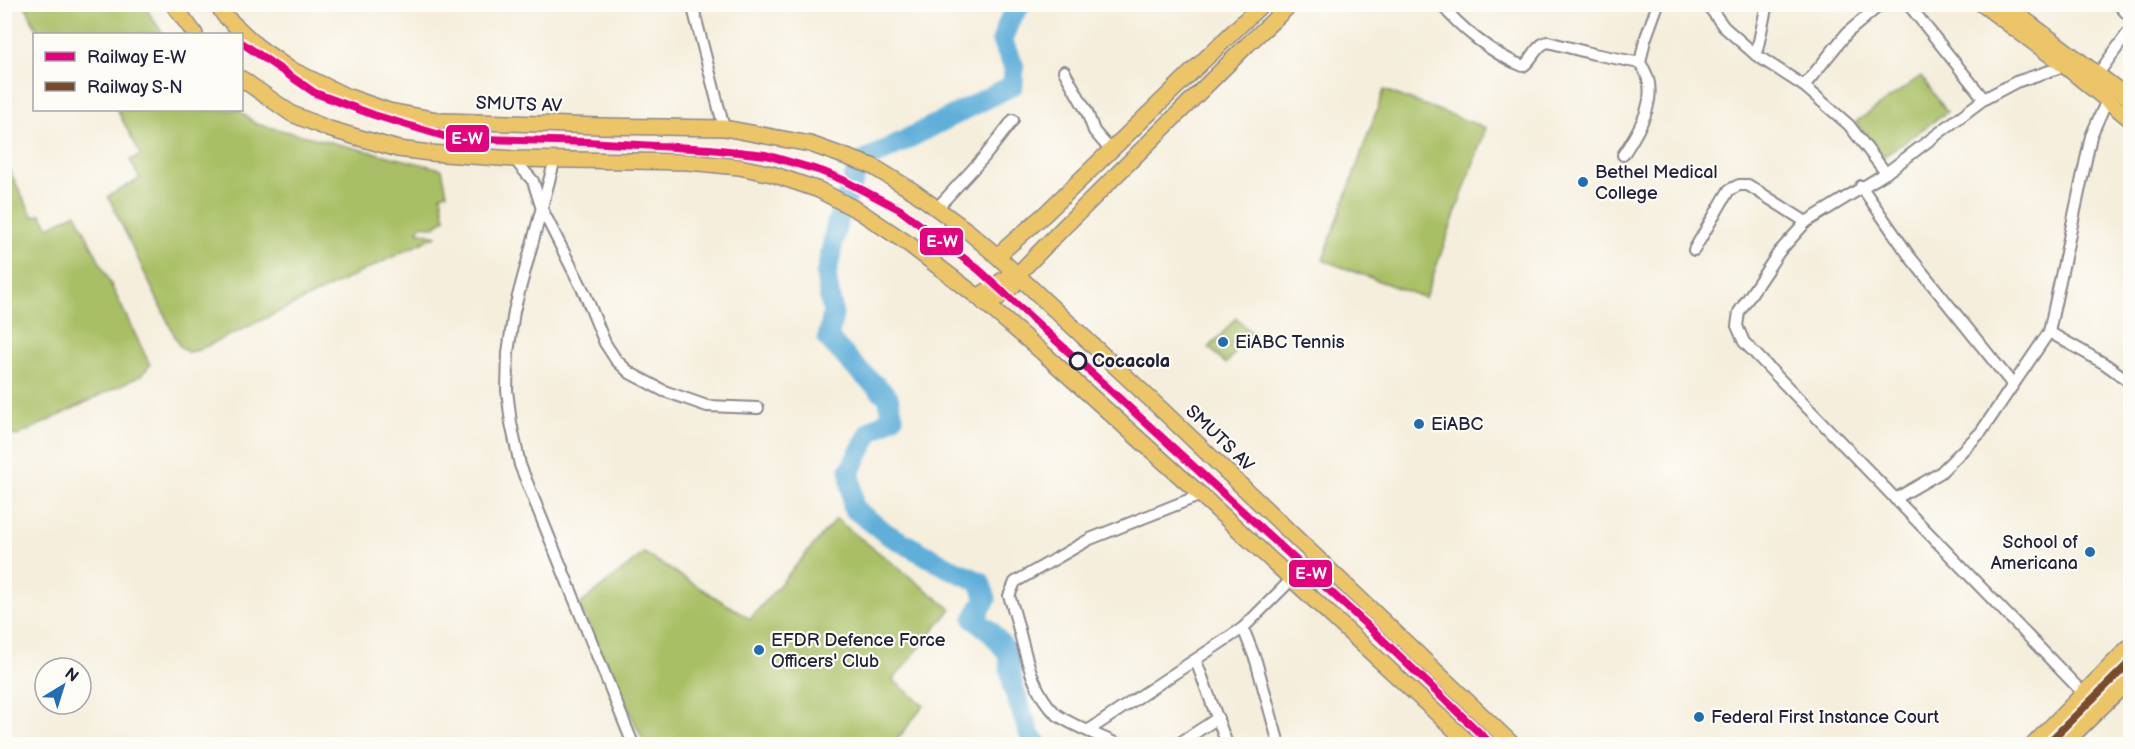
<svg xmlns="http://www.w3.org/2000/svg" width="2135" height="749" viewBox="0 0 2135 749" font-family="'Balsamiq Sans',sans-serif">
<rect width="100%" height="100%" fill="#fdfcf7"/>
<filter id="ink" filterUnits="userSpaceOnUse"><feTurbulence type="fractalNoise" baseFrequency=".0167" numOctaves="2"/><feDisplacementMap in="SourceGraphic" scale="12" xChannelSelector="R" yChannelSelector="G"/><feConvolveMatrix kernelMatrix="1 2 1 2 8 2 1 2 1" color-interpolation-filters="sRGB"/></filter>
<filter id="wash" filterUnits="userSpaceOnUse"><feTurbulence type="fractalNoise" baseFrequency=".008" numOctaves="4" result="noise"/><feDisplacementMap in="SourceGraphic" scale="24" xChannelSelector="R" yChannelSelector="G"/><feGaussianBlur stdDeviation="1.35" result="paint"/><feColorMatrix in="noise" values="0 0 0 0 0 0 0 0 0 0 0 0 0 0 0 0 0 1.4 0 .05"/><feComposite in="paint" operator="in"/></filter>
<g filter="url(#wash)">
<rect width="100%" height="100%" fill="#f5eedc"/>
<!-- green -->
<g fill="#a9bf65" stroke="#667050" stroke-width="1.5">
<path d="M 25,5 L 144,5 L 163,34 L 39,34 Z"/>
<path d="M 1921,76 L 1947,112 L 1882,158 L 1856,122 Z"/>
<path d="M 1384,90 L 1486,128 L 1425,298 L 1323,260 Z"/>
<path d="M 117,110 L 239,110 L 256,124 L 442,169 L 447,193 L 441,195 L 445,219 L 434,227 L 422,225 L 418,231 L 436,236 L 241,330 L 196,351 L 187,352 L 179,345 L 108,196 L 140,179 L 130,160 L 141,155 Z"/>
<path d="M 4,160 L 33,217 L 41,214 L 49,227 L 76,213 L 150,365 L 142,375 L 17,436 L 6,432 L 4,430 Z"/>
<path d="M 1236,318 L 1253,334 L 1243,344 L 1238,340 L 1231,344 L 1231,349 L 1235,353 L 1226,364 L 1209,348 Z"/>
<path d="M 836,519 L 951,609 L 893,680 L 924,705 L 894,744 L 649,744 L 643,740 L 579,605 L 644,553 L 750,619 Z"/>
</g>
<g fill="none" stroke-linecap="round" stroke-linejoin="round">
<!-- river -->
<path stroke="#5eafd9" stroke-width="21" d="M 1021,4 L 1009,21 L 1002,41 L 1014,67 L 1013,85 L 860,163 L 837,223 L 826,276 L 833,315 L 828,338 L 856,368 L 888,397 L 893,417 L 871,431 L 850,470 L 853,508 L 887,534 L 949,568 L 980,582 L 986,599 L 974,619 L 990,631 L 1008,653 L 1013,687 L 1031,738 L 1038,744"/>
</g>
</g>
<g filter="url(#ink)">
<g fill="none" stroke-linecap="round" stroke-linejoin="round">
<defs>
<g id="minor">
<path d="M 692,4 L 724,128"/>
<path d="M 1441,4 C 1460,28 1494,55 1523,66 C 1533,60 1536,44 1548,42 L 1594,54 L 1640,63 C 1663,93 1640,129 1623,155"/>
<path d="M 1707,4 L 1724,27 L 1756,55 L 1804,86 L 1849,125 L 1886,173"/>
<path d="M 1908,4 L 1984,99"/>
<path d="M 2118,4 L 2130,17"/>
<path d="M 1756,55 L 1767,4"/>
<path d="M 1640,63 L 1645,40 L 1658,4"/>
<path d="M 2067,63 L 2065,66 L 2016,82 L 1984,99 L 1886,173 L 1806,222 L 1779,252 L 1739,312 L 1737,326 L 1744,342 L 2084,694"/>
<path d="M 1064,71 L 1087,112 L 1094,131 L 1111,151"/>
<path d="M 2095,78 L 2130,30"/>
<path d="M 1804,86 L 1847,33 L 1881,4"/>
<path d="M 514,159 L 533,181 L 542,209 L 585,294 L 605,343 L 616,360 L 630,373 L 664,391 L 707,406 L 758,408"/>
<path d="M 555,159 L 514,311 L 508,353 L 507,390 L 511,423 L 520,465 L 633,744"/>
<path d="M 1861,186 L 1910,257 L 2013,385"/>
<path d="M 937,208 L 985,156 L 1013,120"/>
<path d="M 1694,250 L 1729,190 L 1739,185 L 1748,185 L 1806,222"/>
<path d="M 2049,332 L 2105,364 L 2130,382"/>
<path d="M 1895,499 L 1940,473 L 1981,432 L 2049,332 L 2091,136 L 2107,100"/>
<path d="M 1243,628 L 1256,661 L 1279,744"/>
<path d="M 1196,661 L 1227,744"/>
<path d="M 1089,730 L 1243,628 L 1292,579"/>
<path d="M 1117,744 C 1101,736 1067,724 1055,713 C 1026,685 1023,633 1009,596 L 1015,582 L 1090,539 L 1201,495"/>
<path d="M 1178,744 L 1218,718"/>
</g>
<g id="primary">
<path d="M 173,4 L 195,34"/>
<path d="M 217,4 L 224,15 L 257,46 L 288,68 L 346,96 L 389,111 L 443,121 L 600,126 L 724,128 L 810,144 L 872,166 L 913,191 L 969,232 L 997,256 L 1162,410 L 1512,744"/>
<path d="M 1982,4 L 2065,66 L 2130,119"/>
<path d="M 2004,4 L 2130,99"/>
<path d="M 242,79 L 292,114 L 329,129 L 398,149 L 430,153 L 514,159 L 688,162 L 739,167 L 772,174 L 819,190 L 859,211 L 910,245 L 978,297 L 1042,352 L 1201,495 L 1470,744"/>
<path d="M 997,256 L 1045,214 L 1262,4"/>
<path d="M 978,297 L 1006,278 L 1017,275"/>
<path d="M 984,303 L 995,300 L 1013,286 L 1017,275 L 1066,225 L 1247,45 L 1291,4"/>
<path d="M 2034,744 L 2130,646"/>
<path d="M 2064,744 L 2130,679"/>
</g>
</defs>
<!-- minor casing -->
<use href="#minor" stroke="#8c888c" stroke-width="14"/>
<!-- primary casing -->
<use href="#primary" stroke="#8c888c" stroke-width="18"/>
<!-- minor -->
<use href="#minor" stroke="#fff" stroke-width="10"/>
<!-- primary -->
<use href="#primary" stroke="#edc569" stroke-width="15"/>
<defs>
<path id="rail-1" d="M 242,43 L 315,93 L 374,115 L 450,138 L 587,142 L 710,149 L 766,155 L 821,171 L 843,180 L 899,209 L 978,269 L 1369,627 L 1491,744"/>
<path id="rail-2" d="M 2047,744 L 2130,662"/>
</defs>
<!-- rail-1 casing -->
<use href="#rail-1" stroke="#fdfcf7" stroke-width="12"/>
<!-- rail-2 casing -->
<use href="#rail-2" stroke="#fdfcf7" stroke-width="12"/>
<!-- rail-1 -->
<use href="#rail-1" stroke="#e5007d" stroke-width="8"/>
<!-- rail-2 -->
<use href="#rail-2" stroke="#7a4b2a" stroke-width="8"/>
</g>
</g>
<!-- markers -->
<g fill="#1f6fb2" stroke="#fdfcf7" stroke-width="2">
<circle cx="1583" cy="182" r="6"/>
<circle cx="1223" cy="342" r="6"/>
<circle cx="1419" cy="424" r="6"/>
<circle cx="2090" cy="552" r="6"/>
<circle cx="759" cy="650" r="6"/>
<circle cx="1699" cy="717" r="6"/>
</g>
<circle fill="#fdfcf7" stroke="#22223b" stroke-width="3" cx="1078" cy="361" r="8"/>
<g text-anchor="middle" stroke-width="4.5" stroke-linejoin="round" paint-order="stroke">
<!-- street labels -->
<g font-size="18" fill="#22223b" stroke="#fdfcf7">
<text transform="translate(519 104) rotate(2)" y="6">SMUTS AV</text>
<text transform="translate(1220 438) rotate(44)" y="6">SMUTS AV</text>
</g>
<!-- poi labels -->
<g font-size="18" fill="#22223b" stroke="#fdfcf7" text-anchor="start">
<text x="1595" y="178">Bethel Medical<tspan x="1595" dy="21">College</tspan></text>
<text x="1235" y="348">EiABC Tennis</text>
<text x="1431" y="430">EiABC</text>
<text x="2078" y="548" text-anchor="end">School of<tspan x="2078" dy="21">Americana</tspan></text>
<text x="771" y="646">EFDR Defence Force<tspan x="771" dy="21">Officers' Club</tspan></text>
<text x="1711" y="723">Federal First Instance Court</text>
</g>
<!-- stop labels -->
<g font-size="18" font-weight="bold" fill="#22223b" stroke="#fdfcf7" text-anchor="start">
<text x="1092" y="367">Cocacola</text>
</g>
</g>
<g stroke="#fdfcf7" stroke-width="2">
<rect x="445" y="124" width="45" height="29" rx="6" fill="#e5007d"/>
<rect x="919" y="227" width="45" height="29" rx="6" fill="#e5007d"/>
<rect x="1288" y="559" width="45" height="29" rx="6" fill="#e5007d"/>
</g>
<g font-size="16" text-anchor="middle" font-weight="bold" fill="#fff">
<text x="467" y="144">E-W</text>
<text x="942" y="247">E-W</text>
<text x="1311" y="579">E-W</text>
</g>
<!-- margin -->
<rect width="2135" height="749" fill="none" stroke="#fdfcf7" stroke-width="24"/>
<!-- legend -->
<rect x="33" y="33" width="210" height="78" fill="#fdfcf7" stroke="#a5a5ac" stroke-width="1.5"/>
<rect x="45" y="52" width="30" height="9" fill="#e5007d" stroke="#a5a5ac" stroke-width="1.5"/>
<text x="87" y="63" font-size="18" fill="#22223b">Railway E-W</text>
<rect x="45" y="82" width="30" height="9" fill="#7a4b2a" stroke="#a5a5ac" stroke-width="1.5"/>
<text x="87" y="93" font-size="18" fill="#22223b">Railway S-N</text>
<!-- north arrow -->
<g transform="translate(63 686) rotate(38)"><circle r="28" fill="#fdfcf7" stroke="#a5a5ac" stroke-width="1.5"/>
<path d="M0-4.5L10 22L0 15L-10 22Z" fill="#1f6fb2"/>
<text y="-9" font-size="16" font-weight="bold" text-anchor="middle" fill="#22223b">N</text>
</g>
</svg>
